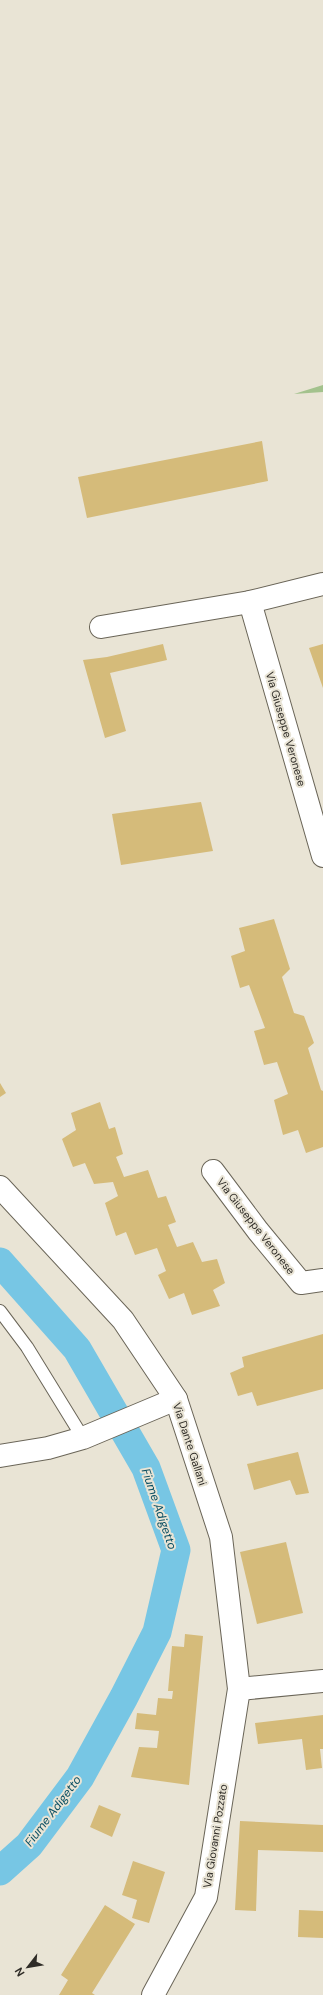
<svg xmlns="http://www.w3.org/2000/svg" width="323" height="1995" viewBox="0 0 323 1995" font-family="'DM Sans',sans-serif">
<rect width="100%" height="100%" fill="#e9e4d5"/>
<!-- green -->
<path fill="#a3c28d" d="M 323,385 L 323,392 L 294,394 Z"/>
<g fill="none" stroke-linecap="round" stroke-linejoin="round">
<!-- canal -->
<path stroke="#77c6e4" stroke-width="29" d="M 0,1262 L 77,1349 L 146,1468 L 176,1550 L 157,1632 L 124,1697 L 80,1777 L 29,1845 L 0,1871"/>
</g>
<!-- building -->
<g fill="#d5bb7a">
<path d="M 262,441 L 268,481 L 87,518 L 78,477 Z"/>
<path d="M 163,644 L 167,660 L 110,673 L 126,731 L 105,738 L 83,660 L 107,657 Z"/>
<path d="M 323,644 L 323,688 L 309,648 Z"/>
<path d="M 201,802 L 213,851 L 121,865 L 112,814 Z"/>
<path d="M 274,919 L 290,969 L 282,977 L 294,1013 L 304,1016 L 314,1043 L 308,1048 L 321,1090 L 323,1091 L 323,1147 L 306,1153 L 298,1130 L 283,1135 L 274,1100 L 288,1094 L 277,1062 L 264,1065 L 254,1031 L 265,1028 L 249,985 L 240,988 L 231,956 L 245,951 L 239,928 Z"/>
<path d="M 0,1083 L 6,1093 L 0,1097 Z"/>
<path d="M 100,1102 L 109,1129 L 115,1127 L 123,1154 L 116,1157 L 124,1177 L 148,1170 L 158,1198 L 166,1196 L 176,1222 L 168,1225 L 177,1247 L 193,1242 L 202,1262 L 217,1259 L 225,1283 L 213,1290 L 220,1306 L 192,1315 L 184,1293 L 169,1299 L 158,1275 L 166,1271 L 157,1248 L 135,1255 L 126,1232 L 116,1236 L 105,1203 L 118,1196 L 113,1182 L 94,1184 L 85,1163 L 73,1167 L 62,1139 L 76,1130 L 71,1113 Z"/>
<path d="M 323,1334 L 323,1389 L 257,1406 L 252,1392 L 238,1396 L 230,1373 L 244,1367 L 242,1357 Z"/>
<path d="M 298,1452 L 309,1493 L 296,1495 L 290,1480 L 254,1490 L 247,1464 Z"/>
<path d="M 286,1542 L 303,1613 L 257,1624 L 240,1552 Z"/>
<path d="M 185,1634 L 203,1636 L 189,1785 L 131,1777 L 139,1747 L 157,1748 L 159,1731 L 135,1729 L 137,1713 L 156,1715 L 158,1698 L 172,1699 L 173,1691 L 168,1691 L 172,1646 L 184,1647 Z"/>
<path d="M 323,1715 L 323,1749 L 320,1749 L 322,1768 L 306,1770 L 302,1739 L 258,1744 L 255,1723 Z"/>
<path d="M 99,1805 L 121,1814 L 112,1837 L 90,1827 Z"/>
<path d="M 240,1821 L 323,1825 L 323,1852 L 258,1850 L 256,1911 L 235,1910 Z"/>
<path d="M 133,1861 L 165,1872 L 149,1923 L 132,1918 L 137,1900 L 122,1895 Z"/>
<path d="M 105,1905 L 135,1924 L 92,1993 L 95,1995 L 59,1995 L 68,1980 L 61,1975 Z"/>
<path d="M 299,1910 L 323,1911 L 323,1938 L 298,1937 Z"/>
</g>
<g fill="none" stroke-linecap="round" stroke-linejoin="round">
<defs>
<path id="service" d="M 0,1311 L 27,1347 L 83,1438"/>
<g id="minor">
<path d="M 250,602 L 323,856"/>
<path d="M 101,627 L 250,602 L 323,584"/>
<path d="M 213,1171 L 258,1231 L 301,1283 L 323,1280"/>
<path d="M 0,1456 L 48,1448 L 83,1438 L 176,1399"/>
</g>
<g id="tertiary">
<path d="M 0,1187 L 123,1320 L 176,1399 L 221,1537 L 239,1689 L 206,1897 L 153,1995"/>
<path d="M 239,1689 L 323,1681"/>
</g>
</defs>
<!-- service casing -->
<use href="#service" stroke="#6a6558" stroke-width="14"/>
<!-- minor casing -->
<use href="#minor" stroke="#6a6558" stroke-width="24"/>
<!-- tertiary casing -->
<use href="#tertiary" stroke="#6a6558" stroke-width="24"/>
<!-- service -->
<use href="#service" stroke="#fff" stroke-width="12"/>
<!-- minor -->
<use href="#minor" stroke="#fff" stroke-width="22"/>
<!-- tertiary -->
<use href="#tertiary" stroke="#fff" stroke-width="22"/>
</g>
<g text-anchor="middle" stroke-width="4" stroke-linejoin="round" paint-order="stroke">
<!-- street labels -->
<g font-size="11" fill="#2f2c27" stroke="#e9e4d5">
<text transform="translate(286 729) rotate(74)" y="4">Via Giuseppe Veronese</text>
<text transform="translate(256 1226) rotate(52)" y="4">Via Giuseppe Veronese</text>
<text transform="translate(190 1444) rotate(72)" y="4">Via Dante Gallani</text>
<text transform="translate(215 1836) rotate(-81)" y="4">Via Giovanni Pozzato</text>
</g>
<!-- water labels -->
<g font-size="12" font-style="italic" fill="#094e62" stroke="#e9e4d5">
<text transform="translate(159 1509) rotate(71)" y="4">Fiume Adigetto</text>
<text transform="translate(53 1811) rotate(-53)" y="4">Fiume Adigetto</text>
</g>
</g>
<!-- north arrow -->
<g transform="translate(28 1967) rotate(239)" stroke="#e9e4d5" stroke-width="3" paint-order="stroke">
<path d="M0-3L7 15L0 10L-7 15Z" fill="#2f2c27"/>
<text y="-6" font-size="11" font-weight="bold" text-anchor="middle" fill="#2f2c27">N</text>
</g>
</svg>
